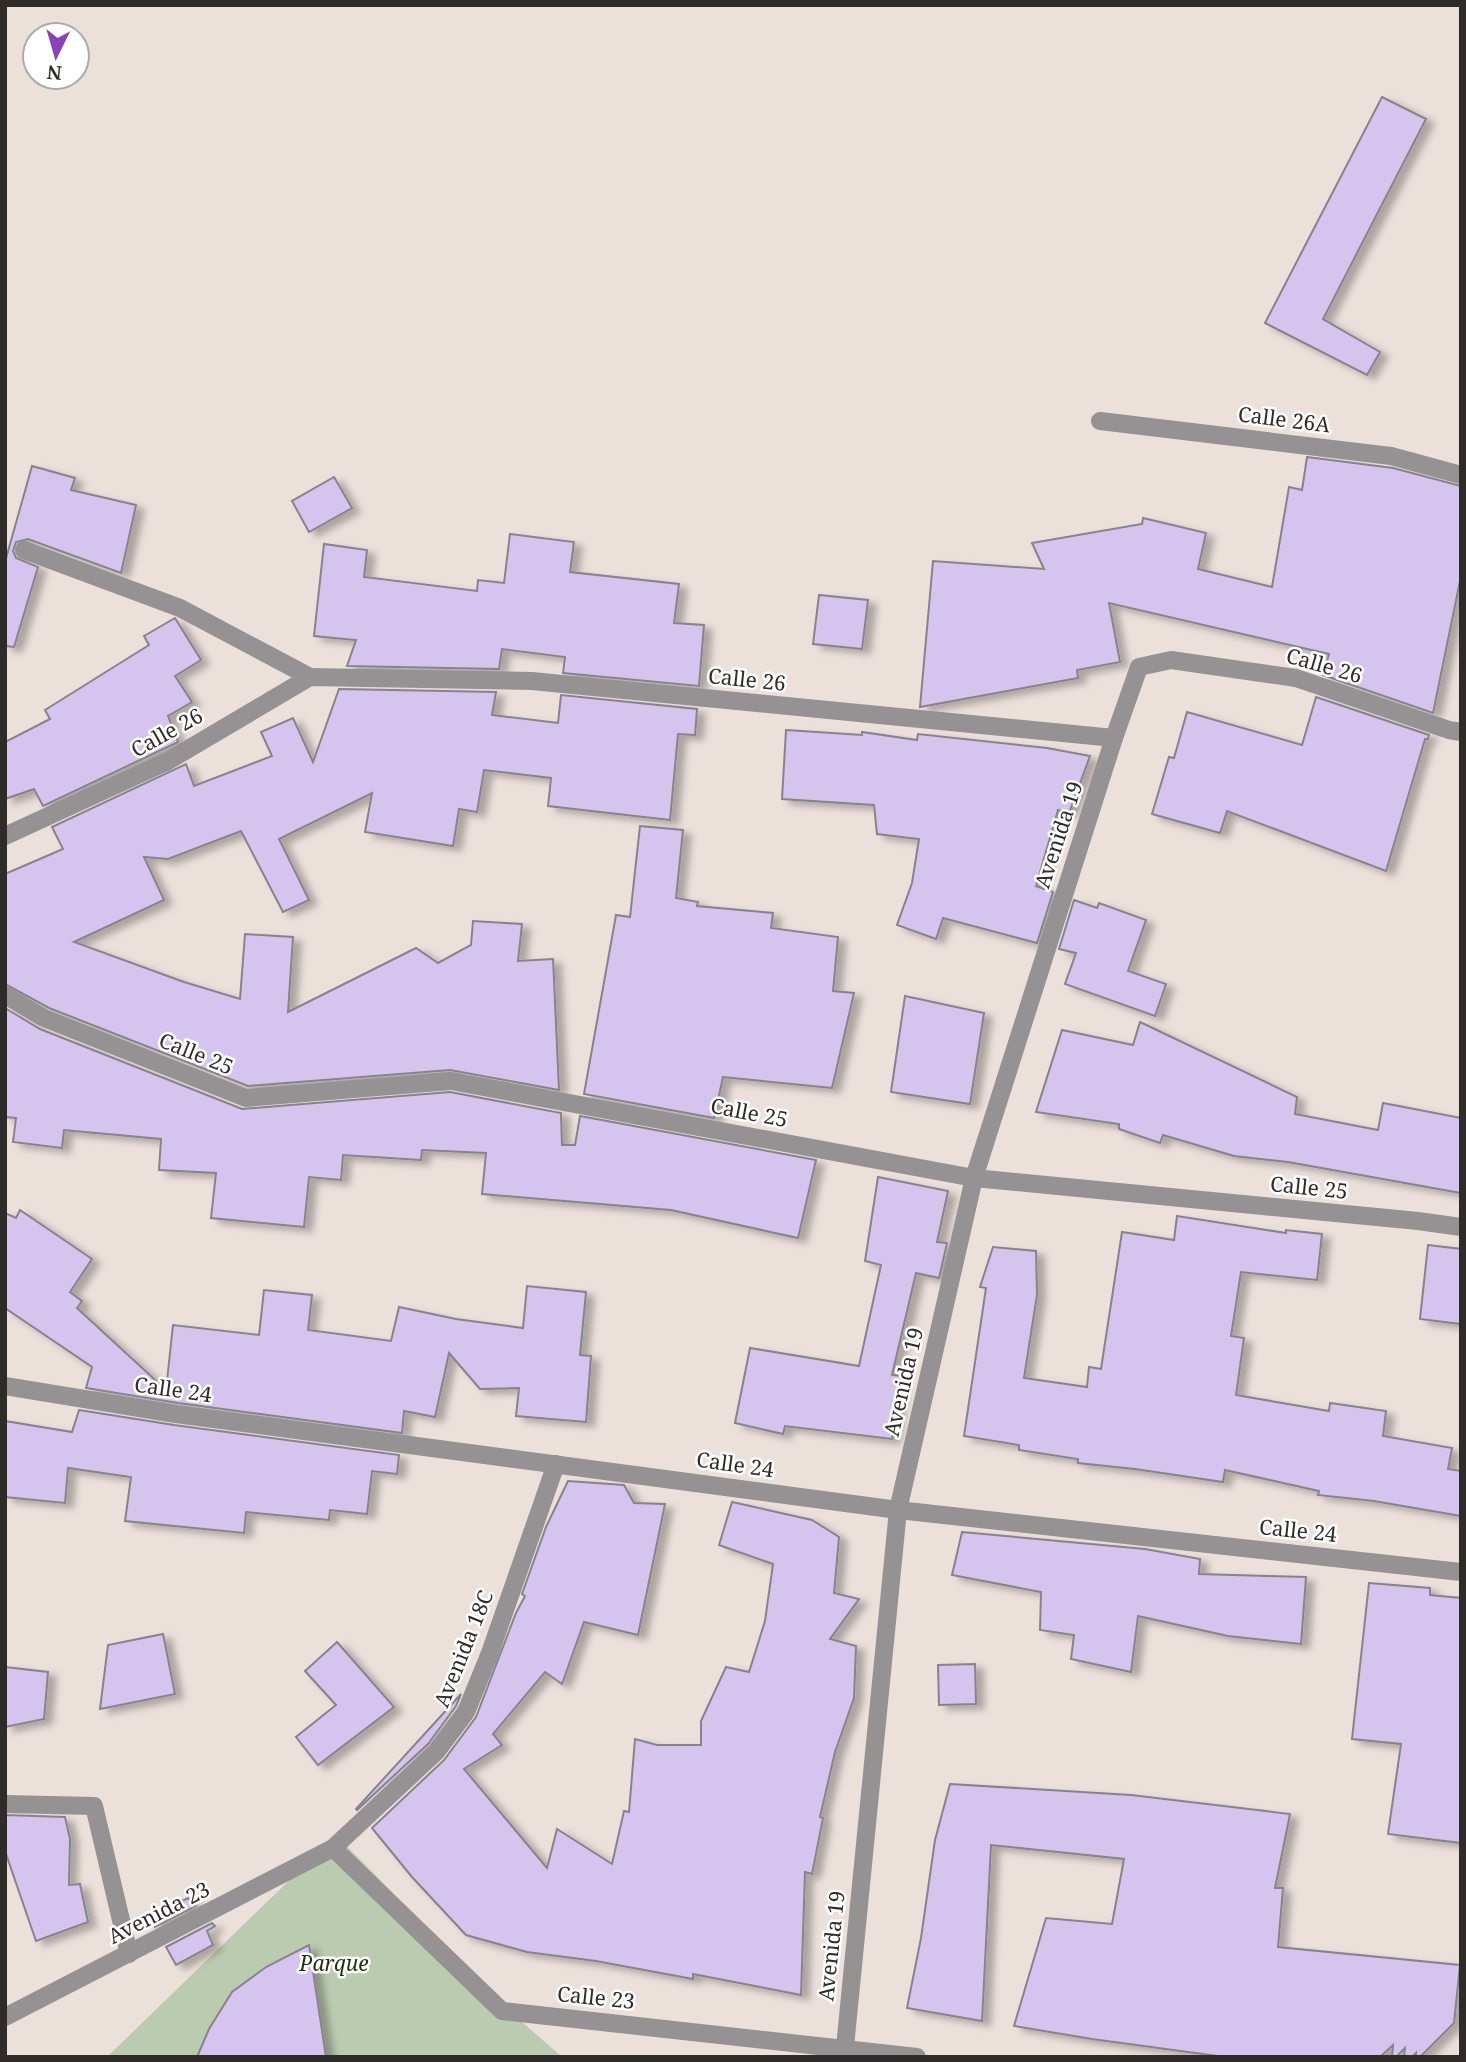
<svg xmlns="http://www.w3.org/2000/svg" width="1466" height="2062" viewBox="0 0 1466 2062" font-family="'Noto Serif',serif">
<defs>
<filter id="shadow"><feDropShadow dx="8" dy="4.5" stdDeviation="3.5" flood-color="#0004"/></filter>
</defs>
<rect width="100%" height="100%" fill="#ece0db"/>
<!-- green -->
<path fill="#bbcbb0" d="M 336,1835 L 505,2007 L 562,2057 L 107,2057 Z"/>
<!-- building -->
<g fill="#d5c4ee" stroke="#87838c" stroke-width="2" filter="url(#shadow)">
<path d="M 1382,97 L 1426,119 L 1323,319 L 1380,352 L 1367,375 L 1265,323 Z"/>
<path d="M 1307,457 L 1393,468 L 1461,486 L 1461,576 L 1433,713 L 1323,675 L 1329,654 L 1109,603 L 1120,662 L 1077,670 L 1078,678 L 920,707 L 933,561 L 1044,569 L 1032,543 L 1142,524 L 1143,518 L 1206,533 L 1198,569 L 1272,587 L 1289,487 L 1302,490 Z"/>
<path d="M 32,466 L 75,478 L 71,490 L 136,505 L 121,573 L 28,539 L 16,542 L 13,551 L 16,558 L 38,567 L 14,647 L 5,646 L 5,562 Z"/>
<path d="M 334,477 L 352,508 L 309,532 L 292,501 Z"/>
<path d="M 510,534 L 574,542 L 570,572 L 679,584 L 674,623 L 704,625 L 699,686 L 563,673 L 565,657 L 502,649 L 499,669 L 347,666 L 356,640 L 314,636 L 324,544 L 367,550 L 364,577 L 477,591 L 478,580 L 504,583 Z"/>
<path d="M 819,595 L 868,600 L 862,649 L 813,644 Z"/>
<path d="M 175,618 L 201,660 L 175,676 L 192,702 L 168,716 L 178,742 L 43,806 L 34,789 L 5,799 L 5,742 L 50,719 L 45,710 L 149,645 L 144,636 Z"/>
<path d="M 339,689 L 496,692 L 492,715 L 558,723 L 561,695 L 697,709 L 695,735 L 678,734 L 670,820 L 548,806 L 551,778 L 484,770 L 477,812 L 459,809 L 453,846 L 365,832 L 372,793 L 279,839 L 309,900 L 283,912 L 241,831 L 168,859 L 144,857 L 164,900 L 74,942 L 184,982 L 240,999 L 245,934 L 293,937 L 288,1012 L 416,948 L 438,963 L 471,945 L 473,921 L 522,924 L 518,961 L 553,959 L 559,1090 L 450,1070 L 248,1086 L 49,1008 L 5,984 L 5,874 L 63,849 L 52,827 L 186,764 L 194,786 L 272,756 L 261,732 L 293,718 L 313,762 Z"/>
<path d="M 1316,697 L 1429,735 L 1428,739 L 1425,739 L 1386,871 L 1227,811 L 1220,833 L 1152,814 L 1169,757 L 1174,758 L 1187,712 L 1302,745 Z"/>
<path d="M 786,730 L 862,735 L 862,732 L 917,740 L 918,734 L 1047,748 L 1090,756 L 1069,813 L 1058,810 L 1036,886 L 1053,892 L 1037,943 L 943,918 L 936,939 L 897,925 L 912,883 L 919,839 L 877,834 L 874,805 L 782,799 Z"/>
<path d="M 640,826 L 683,830 L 676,898 L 698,902 L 697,906 L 773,913 L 771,928 L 838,937 L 833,991 L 854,993 L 832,1088 L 723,1077 L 714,1118 L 584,1094 L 616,915 L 630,917 Z"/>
<path d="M 1074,900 L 1097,908 L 1099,903 L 1146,920 L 1128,971 L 1166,984 L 1155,1016 L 1065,984 L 1076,953 L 1059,949 Z"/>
<path d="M 905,996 L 984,1013 L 970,1104 L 891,1092 Z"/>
<path d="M 5,1008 L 40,1029 L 242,1109 L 450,1092 L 561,1113 L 562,1145 L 575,1145 L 580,1116 L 816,1160 L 798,1238 L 671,1210 L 482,1194 L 486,1153 L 422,1150 L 421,1160 L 343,1155 L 341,1180 L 309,1177 L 304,1227 L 211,1218 L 216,1173 L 159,1170 L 161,1139 L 64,1130 L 62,1148 L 13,1142 L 16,1118 L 5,1117 Z"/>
<path d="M 1140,1022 L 1297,1097 L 1295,1114 L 1378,1130 L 1383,1103 L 1461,1118 L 1461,1193 L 1288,1162 L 1234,1156 L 1163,1135 L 1160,1143 L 1119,1129 L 1119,1124 L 1036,1112 L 1062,1030 L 1133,1045 Z"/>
<path d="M 878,1177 L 948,1191 L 937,1242 L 947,1243 L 939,1278 L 916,1273 L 892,1375 L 901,1376 L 892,1439 L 785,1426 L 783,1434 L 735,1423 L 750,1348 L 859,1366 L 881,1265 L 865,1261 Z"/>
<path d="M 20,1210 L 92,1259 L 70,1292 L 82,1301 L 77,1308 L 166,1390 L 173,1325 L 259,1335 L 264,1290 L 312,1295 L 308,1330 L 391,1341 L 399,1307 L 456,1319 L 523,1328 L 527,1286 L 586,1292 L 580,1355 L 591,1356 L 586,1422 L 516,1416 L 519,1388 L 480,1389 L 449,1353 L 435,1417 L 404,1411 L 402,1433 L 178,1403 L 86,1388 L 92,1367 L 5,1308 L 5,1213 L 16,1218 Z"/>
<path d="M 1177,1216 L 1286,1233 L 1286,1230 L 1322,1234 L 1317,1280 L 1241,1272 L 1231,1336 L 1244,1338 L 1236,1395 L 1329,1411 L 1330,1403 L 1386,1411 L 1383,1436 L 1452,1448 L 1448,1469 L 1461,1471 L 1461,1516 L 1374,1501 L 1318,1495 L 1319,1491 L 1225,1470 L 1223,1482 L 1135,1469 L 1078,1463 L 1078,1459 L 1019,1450 L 1019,1445 L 964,1436 L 986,1288 L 980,1287 L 993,1247 L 1036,1251 L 1037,1295 L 1024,1378 L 1087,1387 L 1089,1367 L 1101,1369 L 1122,1232 L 1174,1240 Z"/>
<path d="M 1428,1245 L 1461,1249 L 1461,1324 L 1420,1319 Z"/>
<path d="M 79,1410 L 174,1425 L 399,1455 L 397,1474 L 372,1471 L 367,1514 L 330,1510 L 329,1520 L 246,1512 L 244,1533 L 125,1521 L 131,1477 L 68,1468 L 65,1503 L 5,1497 L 5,1421 L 72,1432 Z"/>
<path d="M 568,1481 L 624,1485 L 634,1503 L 665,1504 L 638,1635 L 584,1622 L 562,1684 L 545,1672 L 493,1734 L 502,1745 L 464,1769 L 547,1868 L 557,1829 L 612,1864 L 624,1811 L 629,1812 L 635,1739 L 657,1745 L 701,1745 L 701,1721 L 726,1667 L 749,1672 L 765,1621 L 773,1564 L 719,1545 L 732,1502 L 812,1520 L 839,1537 L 834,1593 L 859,1599 L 830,1639 L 856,1646 L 854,1698 L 835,1752 L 820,1817 L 823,1818 L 812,1874 L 805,1872 L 801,1995 L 693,1974 L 693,1979 L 596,1961 L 527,1952 L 466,1935 L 412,1877 L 372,1828 L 444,1760 L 476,1717 L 516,1613 L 525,1596 L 522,1594 L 546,1527 Z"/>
<path d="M 962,1532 L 1145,1549 L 1200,1559 L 1199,1574 L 1306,1577 L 1301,1644 L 1228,1636 L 1138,1616 L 1131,1672 L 1071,1659 L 1074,1635 L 1040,1630 L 1041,1592 L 952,1575 Z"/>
<path d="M 1369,1583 L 1430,1588 L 1430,1595 L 1461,1598 L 1461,1843 L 1388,1834 L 1401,1744 L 1352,1739 Z"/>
<path d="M 163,1634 L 175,1694 L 100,1709 L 108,1645 Z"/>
<path d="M 337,1642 L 394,1707 L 318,1765 L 296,1737 L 336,1705 L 305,1671 Z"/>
<path d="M 975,1664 L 976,1704 L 939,1705 L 938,1665 Z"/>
<path d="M 5,1667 L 48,1672 L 44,1719 L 5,1727 Z"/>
<path d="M 461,1694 L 456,1706 L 428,1744 L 357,1810 L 356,1809 Z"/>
<path d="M 950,1784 L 1131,1795 L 1290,1814 L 1275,1888 L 1283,1888 L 1278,1947 L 1460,1965 L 1454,2023 L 1420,2057 L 1416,2057 L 1416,2053 L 1412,2057 L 1404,2057 L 1405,2048 L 1396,2057 L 1392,2057 L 1393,2045 L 1380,2057 L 1225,2057 L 1092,2039 L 1014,2026 L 1046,1918 L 1112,1924 L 1124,1859 L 991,1845 L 982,2021 L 907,2008 L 921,1938 L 935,1840 Z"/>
<path d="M 5,1815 L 65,1817 L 70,1839 L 69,1885 L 80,1884 L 88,1922 L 36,1941 L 5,1851 Z"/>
<path d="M 188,1898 L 196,1906 L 155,1927 L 150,1917 Z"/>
<path d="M 212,1923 L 215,1926 L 207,1931 L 213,1945 L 176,1965 L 166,1947 Z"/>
<path d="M 309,1945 L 326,2057 L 197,2057 L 209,2029 L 232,1992 L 266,1967 Z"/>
</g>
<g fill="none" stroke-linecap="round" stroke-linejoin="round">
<!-- minor -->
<g stroke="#969193" stroke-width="18">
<path d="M 1100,421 L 1391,456 L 1461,475"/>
<path d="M 24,550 L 180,608 L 310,677"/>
<path d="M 5,836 L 168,761 L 310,677 L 532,681 L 1114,738"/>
<path d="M 5,995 L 44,1018 L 246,1098 L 451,1081 L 974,1178 L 1418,1221 L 1461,1227"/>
<path d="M 5,1386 L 176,1414 L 898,1510 L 1461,1572"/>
<path d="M 5,1804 L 94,1806 L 129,1954"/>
<path d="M 333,1848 L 502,2011 L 917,2057"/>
<path d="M 5,2017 L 333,1848 L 436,1752 L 466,1712 L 490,1653 L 556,1464"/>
<path d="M 844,2057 L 898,1510 L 974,1178 L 1114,738 L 1139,667 L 1171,660 L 1296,678 L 1449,730 L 1461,732"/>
</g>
</g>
<g text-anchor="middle" stroke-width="5" stroke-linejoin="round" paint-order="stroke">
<!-- street labels -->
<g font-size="21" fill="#2f2b29" stroke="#fff">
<text transform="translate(1284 420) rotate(7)" y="7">Calle 26A</text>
<text transform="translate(1324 666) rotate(16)" y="7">Calle 26</text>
<text transform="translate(747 680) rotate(6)" y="7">Calle 26</text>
<text transform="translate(167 733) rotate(-29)" y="7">Calle 26</text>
<text transform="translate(1059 835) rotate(-72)" y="7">Avenida 19</text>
<text transform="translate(196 1054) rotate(22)" y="7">Calle 25</text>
<text transform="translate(749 1113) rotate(11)" y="7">Calle 25</text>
<text transform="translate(1309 1188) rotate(6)" y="7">Calle 25</text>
<text transform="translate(904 1382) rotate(-77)" y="7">Avenida 19</text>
<text transform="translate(173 1390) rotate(8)" y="7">Calle 24</text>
<text transform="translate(735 1465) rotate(8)" y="7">Calle 24</text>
<text transform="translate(1298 1531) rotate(6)" y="7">Calle 24</text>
<text transform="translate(464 1649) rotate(-68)" y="7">Avenida 18C</text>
<text transform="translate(159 1913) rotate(-27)" y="7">Avenida 23</text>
<text transform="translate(832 1946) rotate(-84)" y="7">Avenida 19</text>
<text transform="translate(596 1998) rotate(6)" y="7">Calle 23</text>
</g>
<!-- park labels -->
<g font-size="21" font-style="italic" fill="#1d3307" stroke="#fff">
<text x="334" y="1971">Parque</text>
</g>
</g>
<!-- border -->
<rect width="1466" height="2062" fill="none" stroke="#2f2b29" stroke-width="14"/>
<!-- north arrow -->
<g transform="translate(56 56) rotate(185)"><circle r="33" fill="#ffffff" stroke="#acaaa9" stroke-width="2"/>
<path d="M0-5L12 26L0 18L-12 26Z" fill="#8743b7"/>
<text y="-10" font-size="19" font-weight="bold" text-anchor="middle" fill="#2f2b29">N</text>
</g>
</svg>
